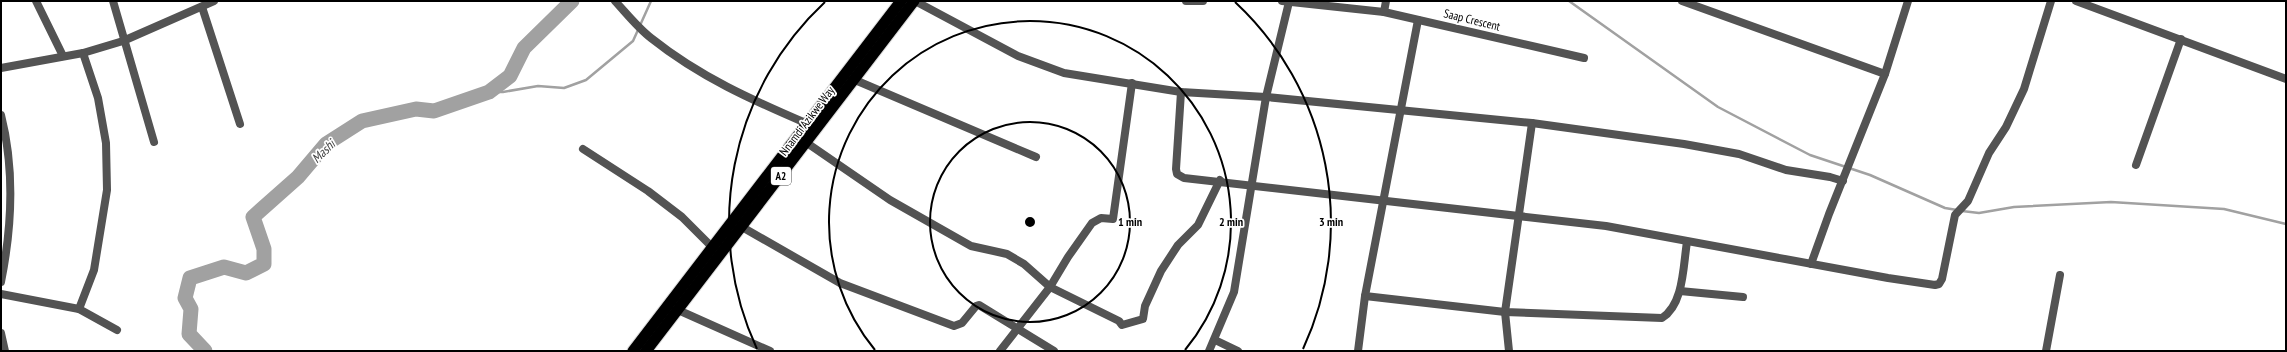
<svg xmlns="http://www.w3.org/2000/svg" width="2287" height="352" viewBox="0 0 2287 352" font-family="'PT Sans Narrow',sans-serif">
<rect width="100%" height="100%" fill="#fff"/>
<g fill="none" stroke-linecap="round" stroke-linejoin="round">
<!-- stream -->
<g stroke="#a1a1a1" stroke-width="2.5">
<path d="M 1569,1 L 1718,107 L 1810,155 L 1870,175 L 1945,208 L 1957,210"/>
<path d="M 489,92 L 503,92 L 538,86 L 564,88 L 586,80 L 633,41 L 651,1"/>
<path d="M 1962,211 L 1979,213 L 2014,207 L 2111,202 L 2224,209 L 2286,224"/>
</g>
<!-- river -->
<path stroke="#a1a1a1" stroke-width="15" d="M 205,351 L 189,334 L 191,309 L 185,298 L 190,278 L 224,267 L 246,273 L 264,264 L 264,249 L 253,217 L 298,177 L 326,144 L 362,121 L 416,109 L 434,111 L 489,92 L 510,76 L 524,48 L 572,1"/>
<defs>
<g id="trunk">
<path d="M 633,351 L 901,1"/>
<path d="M 646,351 L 914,1"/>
</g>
</defs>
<!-- trunk casing -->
<use href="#trunk" stroke="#dbdbdb" stroke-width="13"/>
<!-- minor -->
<g stroke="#535353" stroke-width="8">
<path d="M 36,1 L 63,56"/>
<path d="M 113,1 L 154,142"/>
<path d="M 915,1 L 1018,56 L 1064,73 L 1181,92 L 1266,97 L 1532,123 L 1684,144 L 1739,154 L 1786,170 L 1830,177 L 1843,181"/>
<path d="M 1186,1 L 1203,1"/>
<path d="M 1282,1 L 1384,12 L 1584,58"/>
<path d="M 1682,1 L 1885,74"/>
<path d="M 202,7 L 240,124"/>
<path d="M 1384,12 L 1386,1"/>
<path d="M 1,68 L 83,53 L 123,41 L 214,1"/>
<path d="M 855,80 L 1036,157"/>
<path d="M 1181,92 L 1176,169 L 1177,174 L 1184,178 L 1606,226 L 1888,278 L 1935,285 L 1939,284 L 1942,279 L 1955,215 L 1968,201 L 1989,153 L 2006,127 L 2024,89 L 2051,1"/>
<path d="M 1,115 C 15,170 12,227 1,282"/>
<path d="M 807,143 L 890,200 L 971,246 L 1007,254 L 1024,264 L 1050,287 L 1119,321 L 1122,325 L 1143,319 L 1145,306 L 1161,271 L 1178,245 L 1198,225 L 1220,180"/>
<path d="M 583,149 L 648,191 L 682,217 L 713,248"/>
<path d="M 2136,165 L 2181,39"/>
<path d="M 742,227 L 840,283 L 954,326 L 962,323 L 976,306 L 979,305 L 1054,351"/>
<path d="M 1811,264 L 1829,214 L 1885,74 L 1908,1"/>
<path d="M 1680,291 L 1743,297"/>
<path d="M 1,294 L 79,309 L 117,330"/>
<path d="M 1365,296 L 1505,312 L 1662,318 C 1684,304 1683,266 1687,242"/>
<path d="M 79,309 L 94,270 L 107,190 L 106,143 L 98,98 L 83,53"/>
<path d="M 678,310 L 770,351"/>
<path d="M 1,333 L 5,351"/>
<path d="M 1215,340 L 1238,351"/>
<path d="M 1000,351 L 1050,287 L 1068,257 L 1092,223 L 1101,218 L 1113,219 L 1132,83"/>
<path d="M 1209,351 L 1234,292 L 1266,97 L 1289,2"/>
<path d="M 1358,351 L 1365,296 L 1418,20"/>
<path d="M 1509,351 L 1505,312 L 1532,123"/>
<path d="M 2046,351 L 2060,275"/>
</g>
<!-- tertiary -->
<g stroke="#535353" stroke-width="8">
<path d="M 615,1 C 627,14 638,28 651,38 C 700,77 752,100 808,124"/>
<path d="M 2076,1 L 2286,79"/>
</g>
<!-- trunk -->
<use href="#trunk" stroke="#000" stroke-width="11"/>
</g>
<!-- distance rings -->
<g fill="none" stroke="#000" stroke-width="2">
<circle cx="1030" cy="222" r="100"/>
<path d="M875 350A201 201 0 1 1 1185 350"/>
<path d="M757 349A301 301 0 0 1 825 2M1235 2A301 301 0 0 1 1303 349"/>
</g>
<g text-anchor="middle" stroke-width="3.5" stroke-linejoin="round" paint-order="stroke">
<!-- shield labels -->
<rect fill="#fff" stroke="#4c4c4c" stroke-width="1" x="771" y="167" width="20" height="18" rx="3"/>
<g font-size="11" font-weight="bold" fill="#000">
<text x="781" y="180">A2</text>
</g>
<!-- street labels -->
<g font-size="12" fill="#000" stroke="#fff">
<text transform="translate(1472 20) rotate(14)" y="4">Saap Crescent</text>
<text transform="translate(807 121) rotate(-53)" y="4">Nnamdi Azikwe Way</text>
</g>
<!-- water labels -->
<g font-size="13" font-style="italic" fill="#424242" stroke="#fff">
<text transform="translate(323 151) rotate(-44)" y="5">Mashi</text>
</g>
</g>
<circle cx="1030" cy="222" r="6" fill="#000" stroke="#fff" stroke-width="2"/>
<g font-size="12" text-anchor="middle" font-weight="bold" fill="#000" stroke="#fff" stroke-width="3.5" stroke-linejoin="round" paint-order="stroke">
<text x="1130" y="226">1 min</text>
<text x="1231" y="226">2 min</text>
<text x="1331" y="226">3 min</text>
</g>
<!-- border -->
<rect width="2287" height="352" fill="none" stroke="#000000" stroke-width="4"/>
</svg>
